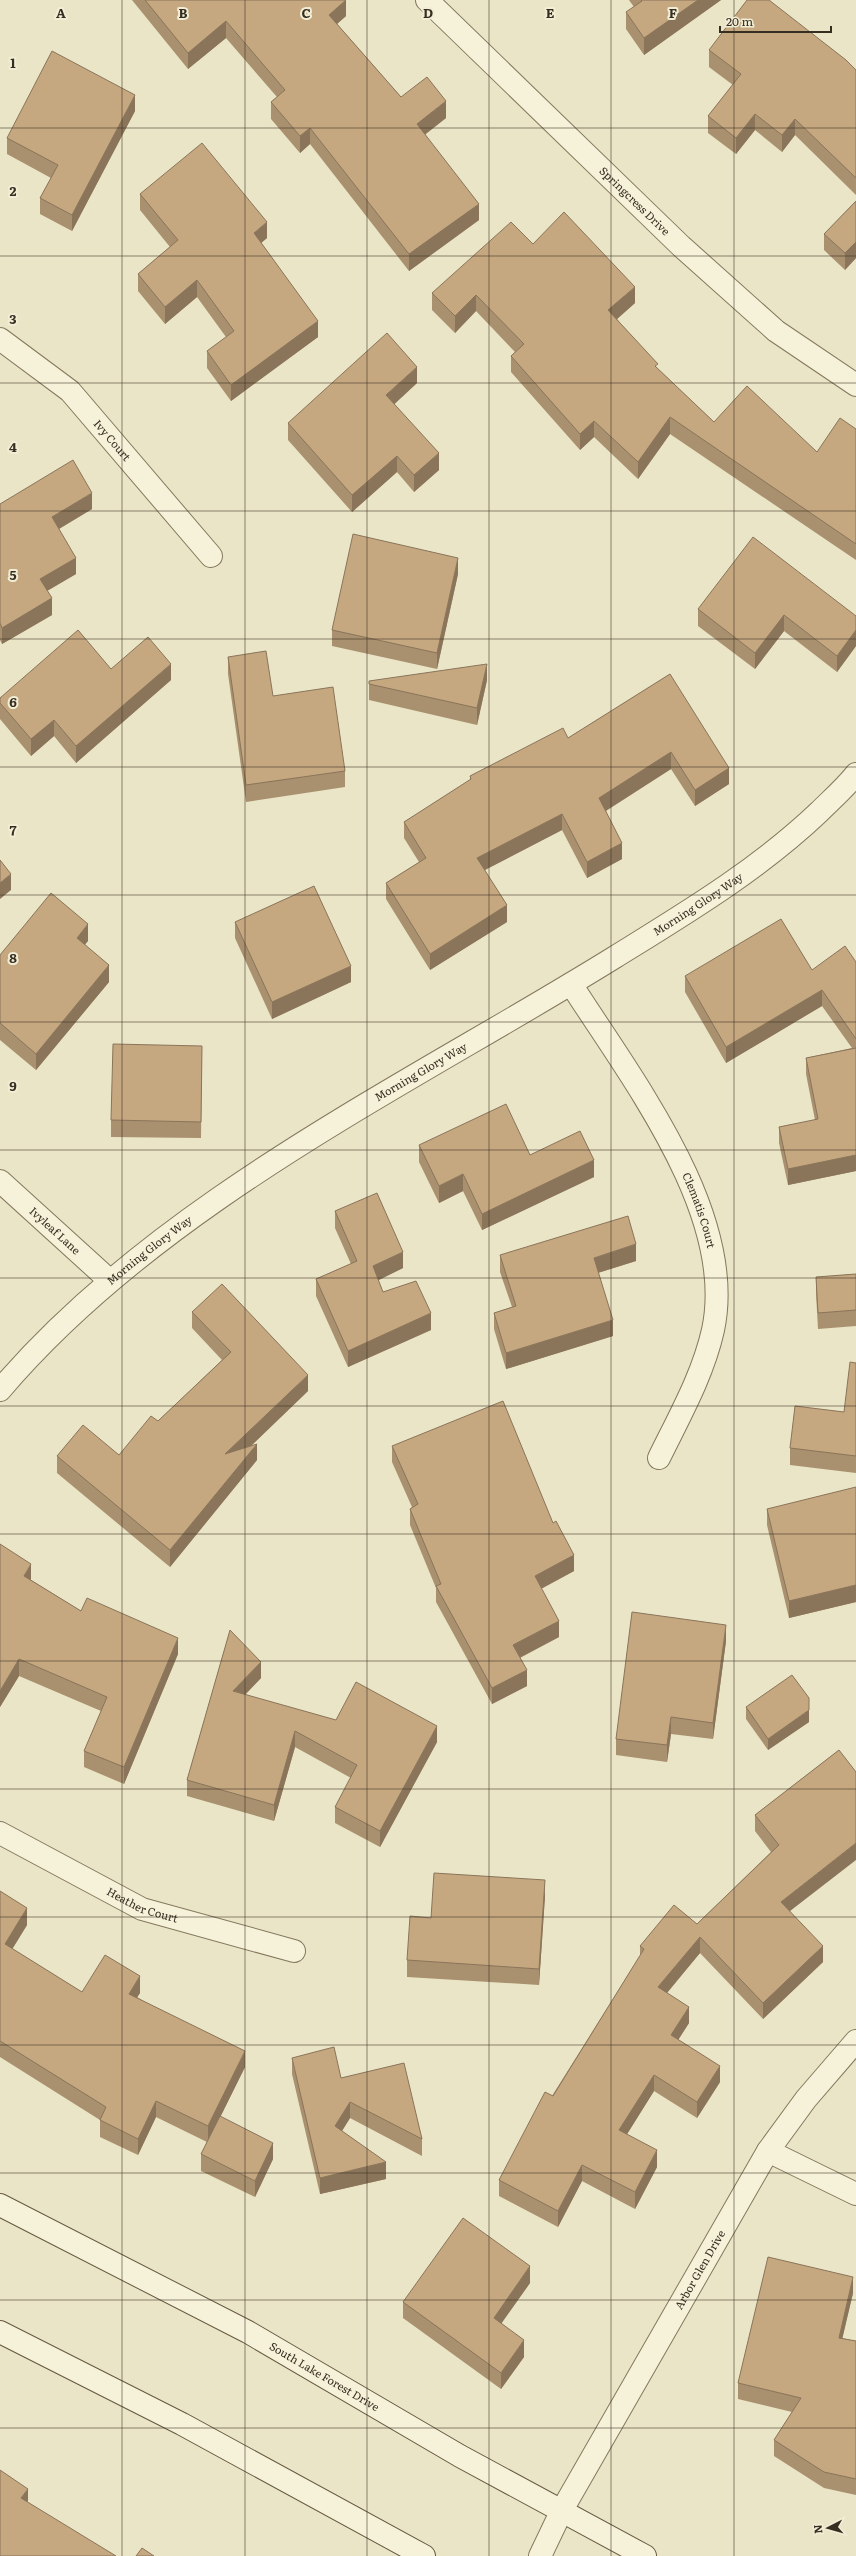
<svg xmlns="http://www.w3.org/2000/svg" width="856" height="2556" viewBox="0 0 856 2556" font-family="Literata,serif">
<rect width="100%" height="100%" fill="#eae5c7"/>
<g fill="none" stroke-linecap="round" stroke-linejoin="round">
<defs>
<g id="minor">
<path id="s1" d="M 427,0 L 681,246 L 776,331 L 856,385"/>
<path id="s2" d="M 0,339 L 70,391 L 211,556"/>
<path id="s3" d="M 571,984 C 630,1077 738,1214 713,1330 C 703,1375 679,1417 659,1458"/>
<path id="s4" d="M 0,1181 L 109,1280"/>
<path id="s5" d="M 0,1390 C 160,1202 407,1086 615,957 C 686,913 758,870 819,812 C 831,800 845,788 856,774"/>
<path id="s6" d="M 0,1833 L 142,1909 L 294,1951"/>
<path d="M 768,2151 L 856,2194"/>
<path id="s7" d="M 540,2556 L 562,2510 L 768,2151 L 806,2099 L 856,2041"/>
</g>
<g id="secondary">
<path id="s8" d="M 0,2205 L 248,2332 L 460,2456 L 645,2556"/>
<path d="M 0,2332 L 182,2424 L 424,2556"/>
</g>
</defs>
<!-- minor casing -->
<use href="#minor" stroke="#84785e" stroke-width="24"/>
<!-- secondary casing -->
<use href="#secondary" stroke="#665941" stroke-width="24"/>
<!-- minor -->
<use href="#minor" stroke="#f6f1d9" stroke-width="22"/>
<!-- secondary -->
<use href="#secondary" stroke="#f6f1d9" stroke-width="22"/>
</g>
<!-- wall -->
<g fill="#a9906e">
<path d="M 132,0 L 346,0 L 346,16 L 337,24 L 401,97 L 446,118 L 425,134 L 479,220 L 409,271 L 310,144 L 300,153 L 271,119 L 271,102 L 277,97 L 226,38 L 188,69 Z"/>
<path d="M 629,0 L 721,0 L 644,55 L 626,29 L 626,12 L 634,7 Z"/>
<path d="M 709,50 L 856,70 L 856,195 L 795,135 L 782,152 L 755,130 L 736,154 L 708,133 L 708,116 L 733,85 L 709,67 Z"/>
<path d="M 135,111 L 72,231 L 40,214 L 40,198 L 51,178 L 7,154 L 7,138 Z"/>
<path d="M 140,194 L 267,238 L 261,243 L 318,337 L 231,401 L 207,368 L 207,351 L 226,337 L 197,297 L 165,324 L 138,291 L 138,274 L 170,247 L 140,210 Z"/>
<path d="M 856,201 L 856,258 L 845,270 L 824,250 L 824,234 Z"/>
<path d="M 533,244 L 635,303 L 617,319 L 658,369 L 714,422 L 817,452 L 856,429 L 856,560 L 670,434 L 638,479 L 594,437 L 580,450 L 511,372 L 511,356 L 515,352 L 476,311 L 455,333 L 432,310 L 432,293 Z"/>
<path d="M 417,383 L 394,404 L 439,470 L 414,492 L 397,472 L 352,512 L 288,440 L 288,423 Z"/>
<path d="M 0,504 L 92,509 L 59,529 L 76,574 L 47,591 L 52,615 L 2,644 L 0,640 Z"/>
<path d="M 458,574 L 437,669 L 332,646 L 332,630 Z"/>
<path d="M 698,609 L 856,616 L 856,646 L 837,672 L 784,631 L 755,669 L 698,626 Z"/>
<path d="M 228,657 L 345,771 L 345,787 L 246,802 L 228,674 Z"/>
<path d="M 111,669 L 171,680 L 76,763 L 54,736 L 31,756 L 0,719 L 0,698 Z"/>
<path d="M 670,674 L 729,784 L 695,806 L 671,769 L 606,811 L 622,859 L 587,878 L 562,830 L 485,870 L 507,922 L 430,970 L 386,899 L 386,883 L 419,862 L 404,838 L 404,822 L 470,780 L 470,776 L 568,738 Z"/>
<path d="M 487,680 L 477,725 L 369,700 L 369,681 Z"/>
<path d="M 235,922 L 351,982 L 272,1019 L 235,938 Z"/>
<path d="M 88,941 L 85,944 L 109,982 L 36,1070 L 0,1040 L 0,955 Z"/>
<path d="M 856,962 L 856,1171 L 788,1185 L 779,1143 L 779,1127 L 815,1120 L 806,1074 L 806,1058 L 852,1048 L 822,1006 L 726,1063 L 685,992 L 685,976 L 812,970 Z"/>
<path d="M 202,1046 L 201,1138 L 111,1137 L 111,1120 Z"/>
<path d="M 419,1145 L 530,1155 L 594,1177 L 482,1230 L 463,1191 L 439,1203 L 419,1162 Z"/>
<path d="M 335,1211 L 403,1268 L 378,1280 L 383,1292 L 431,1330 L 348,1367 L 316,1296 L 316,1279 L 351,1264 L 335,1228 Z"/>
<path d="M 500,1255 L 636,1261 L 598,1273 L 613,1336 L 506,1369 L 494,1329 L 494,1313 L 512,1307 L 500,1272 Z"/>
<path d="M 856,1274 L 856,1326 L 818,1329 L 816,1293 L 816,1277 Z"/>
<path d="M 192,1312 L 308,1391 L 251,1446 L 257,1460 L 170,1567 L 57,1473 L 57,1456 L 119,1455 L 158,1421 L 222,1360 L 192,1328 Z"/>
<path d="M 856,1363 L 856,1473 L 790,1465 L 790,1448 L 844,1412 Z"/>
<path d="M 392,1446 L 553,1523 L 574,1571 L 541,1589 L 559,1637 L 520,1658 L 527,1686 L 492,1704 L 436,1602 L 436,1588 L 410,1525 L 410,1509 L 412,1507 L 392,1462 Z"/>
<path d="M 856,1503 L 856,1602 L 789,1618 L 767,1525 L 767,1509 Z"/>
<path d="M 0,1544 L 31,1580 L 81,1611 L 178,1654 L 124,1784 L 84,1767 L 84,1751 L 101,1711 L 19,1676 L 0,1707 Z"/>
<path d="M 230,1630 L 261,1678 L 245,1695 L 336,1720 L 437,1742 L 380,1847 L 335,1823 L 335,1807 L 351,1778 L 295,1747 L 274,1821 L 187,1796 L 187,1780 Z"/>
<path d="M 726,1641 L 713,1739 L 671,1734 L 667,1762 L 616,1755 L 616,1739 Z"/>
<path d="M 746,1707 L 809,1722 L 768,1750 L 746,1719 Z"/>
<path d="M 839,1750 L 790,1911 L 823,1962 L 763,2019 L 700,1953 L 666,1993 L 689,2023 L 678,2040 L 720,2082 L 697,2118 L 654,2091 L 627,2134 L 657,2167 L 635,2209 L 582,2181 L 558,2227 L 499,2196 L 499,2180 L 640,1956 L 640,1946 L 697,1924 L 771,1852 L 755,1831 L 755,1815 Z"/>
<path d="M 0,1891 L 27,1925 L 12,1949 L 82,1992 L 140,1993 L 137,1997 L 245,2067 L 220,2117 L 273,2159 L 255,2197 L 201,2171 L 201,2154 L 207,2142 L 156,2117 L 138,2155 L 100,2137 L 100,2120 L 0,2057 Z"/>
<path d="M 545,1896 L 539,1985 L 407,1977 L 407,1960 L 431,1918 Z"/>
<path d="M 292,2058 L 341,2078 L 422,2139 L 422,2156 L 350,2118 L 342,2131 L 386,2179 L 320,2194 L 292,2074 Z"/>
<path d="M 530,2283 L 501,2323 L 524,2357 L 501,2389 L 403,2318 L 403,2302 Z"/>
<path d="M 853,2293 L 842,2338 L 856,2341 L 856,2495 L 824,2488 L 774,2456 L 774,2440 L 792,2412 L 738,2399 L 738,2383 Z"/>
</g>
<!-- shaded-wall -->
<g fill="#8a755a">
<path d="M 346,0 L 346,16 L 329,31 L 329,15 Z"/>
<path d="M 698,0 L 721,0 L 644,55 L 644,38 Z"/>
<path d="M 226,21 L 226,38 L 188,69 L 188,53 Z"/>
<path d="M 135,95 L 135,111 L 72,231 L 72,215 Z"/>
<path d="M 446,101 L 446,118 L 417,141 L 417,124 Z"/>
<path d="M 755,114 L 755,130 L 736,154 L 736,138 Z"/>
<path d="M 795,119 L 795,135 L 782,152 L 782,135 Z"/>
<path d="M 310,128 L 310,144 L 300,153 L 300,136 Z"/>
<path d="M 479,204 L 479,220 L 409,271 L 409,254 Z"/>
<path d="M 267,222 L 267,238 L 254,249 L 254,233 Z"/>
<path d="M 856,242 L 856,258 L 845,270 L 845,253 Z"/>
<path d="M 197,280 L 197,297 L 165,324 L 165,307 Z"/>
<path d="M 635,287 L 635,303 L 608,327 L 608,310 Z"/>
<path d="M 476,295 L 476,311 L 455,333 L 455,316 Z"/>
<path d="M 318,321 L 318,337 L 231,401 L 231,385 Z"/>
<path d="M 417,367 L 417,383 L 386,412 L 386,395 Z"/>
<path d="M 670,417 L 670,434 L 638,479 L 638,462 Z"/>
<path d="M 594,421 L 594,437 L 580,450 L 580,434 Z"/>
<path d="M 439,453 L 439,470 L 414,492 L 414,475 Z"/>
<path d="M 397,456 L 397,472 L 352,512 L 352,495 Z"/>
<path d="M 92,493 L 92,509 L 52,533 L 52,517 Z"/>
<path d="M 76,558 L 76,574 L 40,595 L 40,579 Z"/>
<path d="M 458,558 L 458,574 L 437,669 L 437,653 Z"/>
<path d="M 52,598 L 52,615 L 2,644 L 2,628 Z"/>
<path d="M 784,615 L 784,631 L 755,669 L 755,653 Z"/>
<path d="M 856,630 L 856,646 L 837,672 L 837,656 Z"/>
<path d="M 171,664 L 171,680 L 76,763 L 76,746 Z"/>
<path d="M 487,664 L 487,680 L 477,725 L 477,708 Z"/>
<path d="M 54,720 L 54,736 L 31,756 L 31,739 Z"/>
<path d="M 671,752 L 671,769 L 599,815 L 599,798 Z"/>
<path d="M 729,768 L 729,784 L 695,806 L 695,790 Z"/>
<path d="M 562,814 L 562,830 L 477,874 L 477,858 Z"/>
<path d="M 622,843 L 622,859 L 587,878 L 587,862 Z"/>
<path d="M 11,874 L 11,890 L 0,899 L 0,883 Z"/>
<path d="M 507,905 L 507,922 L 430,970 L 430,954 Z"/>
<path d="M 88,924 L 88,941 L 77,954 L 77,938 Z"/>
<path d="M 109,965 L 109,982 L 36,1070 L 36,1054 Z"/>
<path d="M 351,966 L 351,982 L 272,1019 L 272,1002 Z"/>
<path d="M 822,990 L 822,1006 L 726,1063 L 726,1047 Z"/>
<path d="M 856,1155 L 856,1171 L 788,1185 L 788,1169 Z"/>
<path d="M 594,1160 L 594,1177 L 482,1230 L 482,1214 Z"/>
<path d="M 463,1174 L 463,1191 L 439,1203 L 439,1186 Z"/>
<path d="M 636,1244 L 636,1261 L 594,1274 L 594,1258 Z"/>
<path d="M 403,1252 L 403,1268 L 373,1283 L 373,1266 Z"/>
<path d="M 431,1313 L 431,1330 L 348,1367 L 348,1351 Z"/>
<path d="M 613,1320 L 613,1336 L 506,1369 L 506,1353 Z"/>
<path d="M 308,1375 L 308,1391 L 225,1471 L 225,1454 Z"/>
<path d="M 257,1444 L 257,1460 L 170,1567 L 170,1550 Z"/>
<path d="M 574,1555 L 574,1571 L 535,1592 L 535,1576 Z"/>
<path d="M 31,1564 L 31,1580 L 24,1576 Z"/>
<path d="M 856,1585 L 856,1602 L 789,1618 L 789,1601 Z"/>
<path d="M 559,1621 L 559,1637 L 513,1661 L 513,1645 Z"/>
<path d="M 726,1625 L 726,1641 L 713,1739 L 713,1723 Z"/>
<path d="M 178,1638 L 178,1654 L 124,1784 L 124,1767 Z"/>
<path d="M 19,1659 L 19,1676 L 0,1707 L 0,1691 Z"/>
<path d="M 261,1662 L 261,1678 L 233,1707 L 233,1691 Z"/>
<path d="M 527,1670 L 527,1686 L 492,1704 L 492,1688 Z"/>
<path d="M 809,1710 L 809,1722 L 768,1750 L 768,1739 Z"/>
<path d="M 671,1717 L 671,1734 L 667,1762 L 667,1745 Z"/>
<path d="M 437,1726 L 437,1742 L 380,1847 L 380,1831 Z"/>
<path d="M 295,1731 L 295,1747 L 274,1821 L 274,1805 Z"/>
<path d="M 856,1843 L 856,1860 L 781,1918 L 781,1902 Z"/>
<path d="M 545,1880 L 545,1896 L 539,1985 L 539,1969 Z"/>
<path d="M 27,1908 L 27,1925 L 5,1961 L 5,1944 Z"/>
<path d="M 700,1937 L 700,1953 L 658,2004 L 658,1987 Z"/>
<path d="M 823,1946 L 823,1962 L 763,2019 L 763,2003 Z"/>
<path d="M 140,1976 L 140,1993 L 129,2010 L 129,1994 Z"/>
<path d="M 689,2007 L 689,2023 L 671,2051 L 671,2035 Z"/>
<path d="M 245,2051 L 245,2067 L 208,2142 L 208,2126 Z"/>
<path d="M 720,2066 L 720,2082 L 697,2118 L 697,2102 Z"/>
<path d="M 654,2075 L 654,2091 L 619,2147 L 619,2130 Z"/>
<path d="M 156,2101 L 156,2117 L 138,2155 L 138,2139 Z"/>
<path d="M 350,2102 L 350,2118 L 335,2142 L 335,2126 Z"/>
<path d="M 273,2143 L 273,2159 L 255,2197 L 255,2181 Z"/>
<path d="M 657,2150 L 657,2167 L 635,2209 L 635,2192 Z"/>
<path d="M 386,2162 L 386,2179 L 320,2194 L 320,2178 Z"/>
<path d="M 582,2165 L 582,2181 L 558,2227 L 558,2211 Z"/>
<path d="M 530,2266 L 530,2283 L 494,2334 L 494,2318 Z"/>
<path d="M 853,2277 L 853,2293 L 839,2353 L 839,2338 Z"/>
<path d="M 524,2340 L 524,2357 L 501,2389 L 501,2373 Z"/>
<path d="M 28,2489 L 28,2501 L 21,2510 L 21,2498 Z"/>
</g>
<!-- building -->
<g fill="#c5a780" stroke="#8a755a">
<path d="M 145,0 L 346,0 L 329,15 L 401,97 L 427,77 L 446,101 L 417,124 L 479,204 L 409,254 L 310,128 L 300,136 L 271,102 L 285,90 L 226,21 L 188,53 Z"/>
<path d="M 641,0 L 698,0 L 644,38 L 626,12 L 642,1 Z"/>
<path d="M 747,0 L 769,0 L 846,60 L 856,70 L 856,178 L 795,119 L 782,135 L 755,114 L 736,138 L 708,116 L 741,74 L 709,50 Z"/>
<path d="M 52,51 L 135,95 L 72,215 L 40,198 L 58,165 L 7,138 Z"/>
<path d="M 202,143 L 267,222 L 254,233 L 318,321 L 231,385 L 207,351 L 234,331 L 197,280 L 165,307 L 138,274 L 178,240 L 140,194 Z"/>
<path d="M 856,201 L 856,242 L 845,253 L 824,234 Z"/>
<path d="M 564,212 L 635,287 L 608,310 L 658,364 L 655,366 L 714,422 L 747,386 L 817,452 L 840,418 L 856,429 L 856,544 L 670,417 L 638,462 L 594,421 L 580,434 L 511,356 L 524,344 L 476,295 L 455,316 L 432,293 L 511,222 L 533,244 Z"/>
<path d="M 387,333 L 417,367 L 386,395 L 439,453 L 414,475 L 397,456 L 352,495 L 288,423 Z"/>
<path d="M 73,460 L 92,493 L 52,517 L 76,558 L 40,579 L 52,598 L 2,628 L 0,623 L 0,504 Z"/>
<path d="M 353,534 L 458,558 L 437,653 L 332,630 Z"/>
<path d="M 753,537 L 856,616 L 856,630 L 837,656 L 784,615 L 755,653 L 698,609 Z"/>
<path d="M 78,630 L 111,669 L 148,637 L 171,664 L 76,746 L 54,720 L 31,739 L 0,703 L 0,698 Z"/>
<path d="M 266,651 L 273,696 L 333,687 L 345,771 L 246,785 L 228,657 Z"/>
<path d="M 487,664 L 477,708 L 369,684 L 369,681 Z"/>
<path d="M 670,674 L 729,768 L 695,790 L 671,752 L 599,798 L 622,843 L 587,862 L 562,814 L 477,858 L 507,905 L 430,954 L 386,883 L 426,858 L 404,822 L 471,779 L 470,776 L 563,728 L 568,738 Z"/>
<path d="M 0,860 L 11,874 L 0,883 Z"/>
<path d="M 314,886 L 351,966 L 272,1002 L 235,922 Z"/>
<path d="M 51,893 L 88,924 L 77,938 L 109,965 L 36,1054 L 0,1023 L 0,955 Z"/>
<path d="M 781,919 L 812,970 L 845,946 L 856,962 L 856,1039 L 822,990 L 726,1047 L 685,976 Z"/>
<path d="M 113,1044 L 202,1046 L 201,1122 L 111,1120 Z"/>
<path d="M 856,1048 L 856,1155 L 788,1169 L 779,1127 L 818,1119 L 806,1058 Z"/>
<path d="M 506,1104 L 530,1155 L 580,1131 L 594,1160 L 482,1214 L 463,1174 L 439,1186 L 419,1145 Z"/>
<path d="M 377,1193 L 403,1252 L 373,1266 L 383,1292 L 416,1281 L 431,1313 L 348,1351 L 316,1279 L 357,1261 L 335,1211 Z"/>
<path d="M 628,1216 L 636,1244 L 594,1258 L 613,1320 L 506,1353 L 494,1313 L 516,1306 L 500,1255 Z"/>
<path d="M 856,1274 L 856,1310 L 818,1313 L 816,1277 Z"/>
<path d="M 222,1284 L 308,1375 L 225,1454 L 257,1444 L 170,1550 L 57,1456 L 83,1425 L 119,1455 L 151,1416 L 158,1421 L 231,1352 L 192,1312 Z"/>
<path d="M 850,1362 L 856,1363 L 856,1456 L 790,1448 L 795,1406 L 844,1412 Z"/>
<path d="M 503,1401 L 553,1523 L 556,1521 L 574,1555 L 535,1576 L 559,1621 L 513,1645 L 527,1670 L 492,1688 L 436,1586 L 441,1584 L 410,1509 L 418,1504 L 392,1446 Z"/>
<path d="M 856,1487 L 856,1585 L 789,1601 L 767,1509 Z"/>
<path d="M 0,1544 L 31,1564 L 24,1576 L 81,1611 L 87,1598 L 178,1638 L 124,1767 L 84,1751 L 107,1697 L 19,1659 L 0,1691 Z"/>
<path d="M 632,1612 L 726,1625 L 713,1723 L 671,1717 L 667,1745 L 616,1739 Z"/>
<path d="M 230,1630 L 261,1662 L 233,1691 L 336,1720 L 356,1682 L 437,1726 L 380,1831 L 335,1807 L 357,1765 L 295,1731 L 274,1805 L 187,1780 Z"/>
<path d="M 792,1675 L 809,1698 L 809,1710 L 768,1739 L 746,1707 Z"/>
<path d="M 839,1750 L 856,1772 L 856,1843 L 781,1902 L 823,1946 L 763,2003 L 700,1937 L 658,1987 L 689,2007 L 671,2035 L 720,2066 L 697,2102 L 654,2075 L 619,2130 L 657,2150 L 635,2192 L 582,2165 L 558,2211 L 499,2180 L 545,2092 L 553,2096 L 644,1949 L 640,1946 L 674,1905 L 697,1924 L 779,1845 L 755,1815 Z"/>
<path d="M 434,1873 L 545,1880 L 539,1969 L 407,1960 L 410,1916 L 431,1918 Z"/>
<path d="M 0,1891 L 27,1908 L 5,1944 L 82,1992 L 105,1955 L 140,1976 L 129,1994 L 245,2051 L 208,2126 L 156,2101 L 138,2139 L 100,2120 L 106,2107 L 0,2041 Z"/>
<path d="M 334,2047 L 341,2078 L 404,2063 L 422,2139 L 350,2102 L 335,2126 L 386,2162 L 320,2178 L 292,2058 Z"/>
<path d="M 220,2116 L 273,2143 L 255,2181 L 201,2154 Z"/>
<path d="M 463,2218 L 530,2266 L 494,2318 L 524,2340 L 501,2373 L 403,2302 Z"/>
<path d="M 768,2257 L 853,2277 L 839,2338 L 856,2341 L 856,2479 L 824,2472 L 774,2440 L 801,2398 L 738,2383 Z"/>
<path d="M 0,2470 L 28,2489 L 21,2498 L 116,2556 L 0,2556 Z"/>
<path d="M 142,2548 L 154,2556 L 136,2556 Z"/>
</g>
<!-- grid -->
<path fill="none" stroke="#362e20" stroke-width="1" stroke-opacity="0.55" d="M 122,0 L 122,2556M 245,0 L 245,2556M 367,0 L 367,2556M 489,0 L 489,2556M 611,0 L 611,2556M 734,0 L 734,2556M 0,128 L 856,128M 0,256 L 856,256M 0,383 L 856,383M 0,511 L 856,511M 0,639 L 856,639M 0,767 L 856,767M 0,895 L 856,895M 0,1022 L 856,1022M 0,1150 L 856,1150M 0,1278 L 856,1278M 0,1406 L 856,1406M 0,1534 L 856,1534M 0,1661 L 856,1661M 0,1789 L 856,1789M 0,1917 L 856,1917M 0,2045 L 856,2045M 0,2173 L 856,2173M 0,2300 L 856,2300M 0,2428 L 856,2428"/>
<g text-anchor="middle" stroke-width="4" stroke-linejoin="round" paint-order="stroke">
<!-- street labels -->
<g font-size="11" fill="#362e20" stroke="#f2eed6">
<text dy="4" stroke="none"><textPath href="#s1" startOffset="289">Springcress Drive</textPath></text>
<text dy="4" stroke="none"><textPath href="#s2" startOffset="152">Ivy Court</textPath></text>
<text dy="4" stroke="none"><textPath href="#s5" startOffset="854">Morning Glory Way</textPath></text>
<text dy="4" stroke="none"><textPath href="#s5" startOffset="530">Morning Glory Way</textPath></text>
<text dy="4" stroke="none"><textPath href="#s3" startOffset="261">Clematis Court</textPath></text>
<text dy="4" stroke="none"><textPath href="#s4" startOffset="74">Ivyleaf Lane</textPath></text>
<text dy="4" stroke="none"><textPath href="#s5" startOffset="205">Morning Glory Way</textPath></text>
<text dy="4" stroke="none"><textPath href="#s6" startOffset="160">Heather Court</textPath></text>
<text dy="4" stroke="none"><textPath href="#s7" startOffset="328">Arbor Glen Drive</textPath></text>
<text dy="4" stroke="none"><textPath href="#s8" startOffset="367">South Lake Forest Drive</textPath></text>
</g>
</g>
<g font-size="13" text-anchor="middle" font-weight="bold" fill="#362e20" stroke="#f2eed6" stroke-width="4" stroke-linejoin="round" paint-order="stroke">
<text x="61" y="18">A</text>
<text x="183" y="18">B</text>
<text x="306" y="18">C</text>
<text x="428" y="18">D</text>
<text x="550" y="18">E</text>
<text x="673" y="18">F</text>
<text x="13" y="68">1</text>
<text x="13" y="196">2</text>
<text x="13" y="324">3</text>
<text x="13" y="452">4</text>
<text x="13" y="580">5</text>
<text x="13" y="707">6</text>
<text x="13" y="835">7</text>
<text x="13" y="963">8</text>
<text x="13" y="1091">9</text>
</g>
<!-- north arrow -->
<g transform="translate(828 2528) rotate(264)" stroke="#f2eed6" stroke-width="3" paint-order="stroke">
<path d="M0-3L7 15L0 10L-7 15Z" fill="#362e20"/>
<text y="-6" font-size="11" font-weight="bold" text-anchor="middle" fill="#362e20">N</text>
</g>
<!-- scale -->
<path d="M720 26v6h111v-6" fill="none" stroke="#362e20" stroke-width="2"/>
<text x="726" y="26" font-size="12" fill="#362e20" stroke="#f2eed6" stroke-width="3" paint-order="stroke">20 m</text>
</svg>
